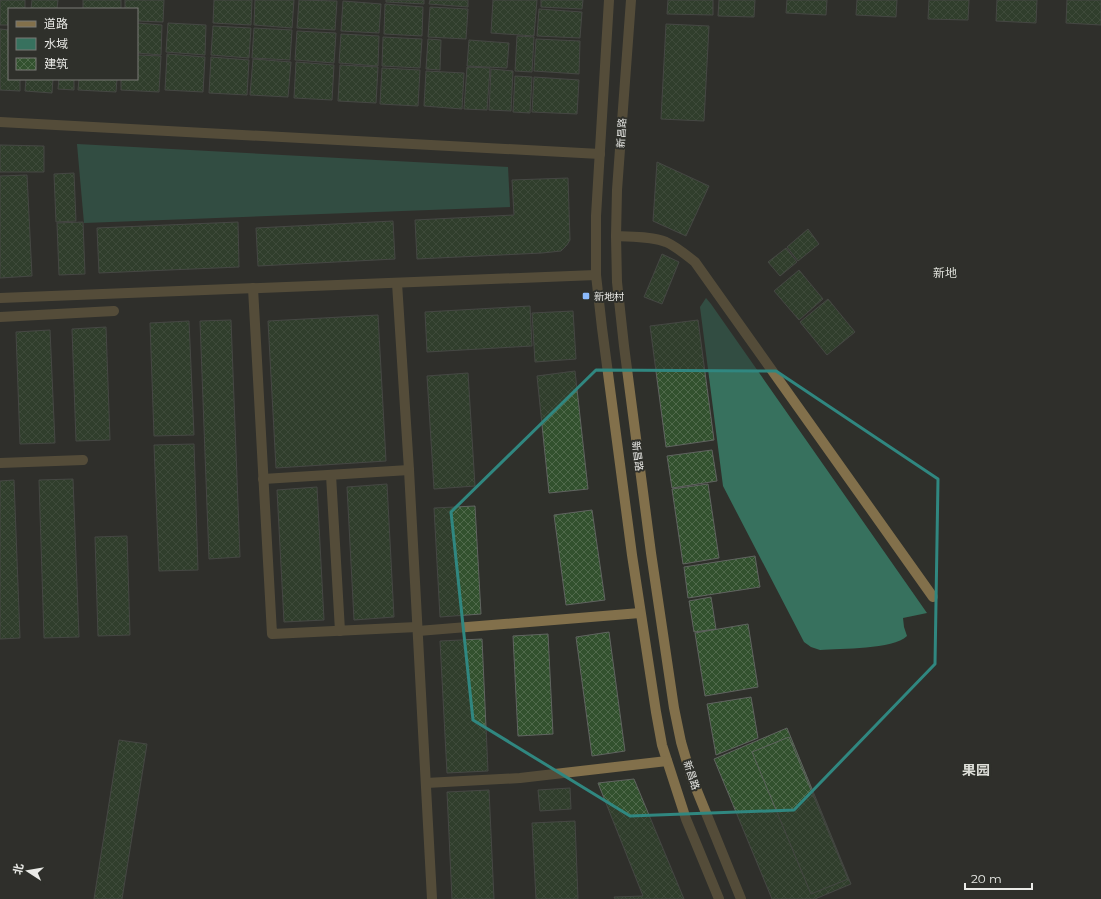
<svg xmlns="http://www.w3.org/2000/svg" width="1101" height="899" viewBox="0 0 1101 899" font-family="Montserrat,'Noto Sans SC',sans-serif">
<defs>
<pattern id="building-cross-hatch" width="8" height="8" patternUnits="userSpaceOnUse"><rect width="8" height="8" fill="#32512e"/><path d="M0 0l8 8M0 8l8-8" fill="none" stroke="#506a4c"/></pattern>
</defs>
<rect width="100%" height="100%" fill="#2f302b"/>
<!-- water -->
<g fill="#37715e">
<path d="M 77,144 L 508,167 L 510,207 L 84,223 Z"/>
<path d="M 706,298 L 711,304 L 927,613 L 903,618 L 904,627 L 907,636 C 893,650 841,648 820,650 L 811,647 L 804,642 L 723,486 L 700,307 Z"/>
</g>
<!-- building -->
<g fill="url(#building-cross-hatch)" stroke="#606460">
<path d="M 0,0 L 25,0 L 25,9 L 9,9 L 9,25 L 0,25 Z"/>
<path d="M 32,0 L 58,0 L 57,9 L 31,9 Z"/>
<rect x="83" y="0" width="38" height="9"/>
<path d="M 125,0 L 164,0 L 163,22 L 137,21 L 137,9 L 125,9 Z"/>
<path d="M 214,0 L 252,0 L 251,25 L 213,23 Z"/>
<path d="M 255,0 L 294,0 L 292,28 L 254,25 Z"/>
<path d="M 299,0 L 337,1 L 335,30 L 297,28 Z"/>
<path d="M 386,0 L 424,0 L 424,4 L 386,2 Z"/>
<path d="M 430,0 L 468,0 L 468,7 L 429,4 Z"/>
<path d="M 493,0 L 537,0 L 534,36 L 491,33 Z"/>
<path d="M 541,0 L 583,0 L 582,9 L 541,7 Z"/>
<path d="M 668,0 L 713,0 L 713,15 L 667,14 Z"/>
<path d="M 719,0 L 755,0 L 754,17 L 718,16 Z"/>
<path d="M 787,0 L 827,0 L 826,15 L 786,13 Z"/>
<path d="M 857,0 L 897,0 L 896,17 L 856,15 Z"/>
<path d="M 929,0 L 969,0 L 968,20 L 928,19 Z"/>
<path d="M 997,0 L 1037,0 L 1036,23 L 996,21 Z"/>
<path d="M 1067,0 L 1101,0 L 1101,25 L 1066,23 Z"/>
<path d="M 343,1 L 381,4 L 379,33 L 341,31 Z"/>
<path d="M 385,4 L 423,7 L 422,36 L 384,34 Z"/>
<path d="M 430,7 L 468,9 L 466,39 L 428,37 Z"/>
<path d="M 539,9 L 582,12 L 580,38 L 537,36 Z"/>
<path d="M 137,23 L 162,25 L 161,55 L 137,53 Z"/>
<path d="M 168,23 L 206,25 L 205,55 L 166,52 Z"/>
<path d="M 666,24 L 709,26 L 704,121 L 661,119 Z"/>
<path d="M 213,26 L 251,28 L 249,58 L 211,55 Z"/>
<path d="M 254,28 L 292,30 L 290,60 L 252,58 Z"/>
<path d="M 0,29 L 9,30 L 9,79 L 20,79 L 20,91 L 0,90 Z"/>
<path d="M 297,31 L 336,33 L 334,63 L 295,60 Z"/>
<path d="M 341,34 L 379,36 L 378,66 L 339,63 Z"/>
<path d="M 517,36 L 534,37 L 532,72 L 515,71 Z"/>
<path d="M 383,37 L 422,39 L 420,68 L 382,66 Z"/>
<path d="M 428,39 L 441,40 L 440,70 L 426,69 Z"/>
<path d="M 536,39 L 580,41 L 579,74 L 534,71 Z"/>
<path d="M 469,40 L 509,43 L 507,68 L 467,66 Z"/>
<path d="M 167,54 L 205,57 L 203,92 L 165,90 Z"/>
<path d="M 137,55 L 161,56 L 159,92 L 121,90 L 121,79 L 137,79 Z"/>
<path d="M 211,57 L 249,60 L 247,95 L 209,93 Z"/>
<path d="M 253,59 L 291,62 L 288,97 L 250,95 Z"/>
<path d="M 296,62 L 334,65 L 332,100 L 294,98 Z"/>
<path d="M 340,65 L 378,67 L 376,103 L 338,101 Z"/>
<path d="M 467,67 L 490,68 L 487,110 L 464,109 Z"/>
<path d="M 382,68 L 420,70 L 418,106 L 380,104 Z"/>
<path d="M 491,69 L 513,71 L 511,111 L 489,110 Z"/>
<path d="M 426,71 L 464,73 L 462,109 L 424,106 Z"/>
<path d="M 515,76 L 532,77 L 530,113 L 513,112 Z"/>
<path d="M 534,77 L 579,80 L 577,114 L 532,112 Z"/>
<path d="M 26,79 L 53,79 L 52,93 L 25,91 Z"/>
<path d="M 59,79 L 74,79 L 74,90 L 58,89 Z"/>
<path d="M 79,79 L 117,79 L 116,92 L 78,90 Z"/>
<path d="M 0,145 L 44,146 L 44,172 L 0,172 Z"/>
<path d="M 657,162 L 709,186 L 686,236 L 653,221 Z"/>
<path d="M 74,173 L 76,221 L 56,222 L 54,174 Z"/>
<path d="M 27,175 L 32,276 L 0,278 L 0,176 Z"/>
<path d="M 568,178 L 570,240 L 567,245 L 561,251 L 542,253 L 417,259 L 415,220 L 514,215 L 512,180 Z"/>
<path d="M 393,221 L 395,259 L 258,266 L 256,228 Z"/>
<path d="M 83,222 L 85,274 L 59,275 L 57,223 Z"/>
<path d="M 238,222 L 239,267 L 99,273 L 97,228 Z"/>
<path d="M 808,229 L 819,244 L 798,261 L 787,247 Z"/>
<path d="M 786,248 L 797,262 L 780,276 L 768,262 Z"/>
<path d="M 662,254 L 679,262 L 662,304 L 644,297 Z"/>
<path d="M 799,270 L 823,299 L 799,320 L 774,291 Z"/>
<path d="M 828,299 L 855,332 L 827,355 L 800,322 Z"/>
<path d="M 530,306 L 532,346 L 427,352 L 425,312 Z"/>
<path d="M 573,311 L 576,359 L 535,362 L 532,313 Z"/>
<path d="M 378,315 L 386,461 L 276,468 L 268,321 Z"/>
<path d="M 231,320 L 240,557 L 209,559 L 200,321 Z"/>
<path d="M 698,320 L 714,440 L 666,447 L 650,326 Z"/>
<path d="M 189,321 L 194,435 L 154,436 L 150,323 Z"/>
<path d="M 106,327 L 110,440 L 76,441 L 72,329 Z"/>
<path d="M 50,330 L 55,443 L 20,444 L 16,332 Z"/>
<path d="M 575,371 L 588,489 L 549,493 L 537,376 Z"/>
<path d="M 468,373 L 475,486 L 434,489 L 427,376 Z"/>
<path d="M 194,444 L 198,570 L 159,571 L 154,445 Z"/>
<path d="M 712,450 L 717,481 L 672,488 L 667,456 Z"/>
<path d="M 73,479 L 79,637 L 44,638 L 39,480 Z"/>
<path d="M 14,480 L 20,638 L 0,639 L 0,481 Z"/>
<path d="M 387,484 L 394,617 L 354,620 L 347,487 Z"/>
<path d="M 708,484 L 719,558 L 683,564 L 672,489 Z"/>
<path d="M 317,487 L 324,620 L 284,622 L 277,490 Z"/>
<path d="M 475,506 L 481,614 L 440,617 L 434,508 Z"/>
<path d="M 592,510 L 605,600 L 566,605 L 554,515 Z"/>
<path d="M 127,536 L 130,635 L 98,636 L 95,537 Z"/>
<path d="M 755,556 L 760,587 L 688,598 L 684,567 Z"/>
<path d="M 711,597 L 716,629 L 694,632 L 689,601 Z"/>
<path d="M 748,624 L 758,687 L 705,696 L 695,633 Z"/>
<path d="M 609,632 L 625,751 L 592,756 L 576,637 Z"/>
<path d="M 548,634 L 553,734 L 518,736 L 513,636 Z"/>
<path d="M 482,639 L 488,771 L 447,773 L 440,641 Z"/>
<path d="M 751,697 L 758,738 L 716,755 L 707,704 Z"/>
<path d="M 787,728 L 851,884 L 815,899 L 772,899 L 714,759 Z"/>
<path d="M 789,737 L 848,879 L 811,894 L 752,752 Z"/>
<path d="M 119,740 L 147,744 L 122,899 L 94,899 Z"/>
<path d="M 634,779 L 684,899 L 615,899 L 614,897 L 643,896 L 598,783 Z"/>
<path d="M 570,788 L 571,809 L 540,811 L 538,790 Z"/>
<path d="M 489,790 L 494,899 L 452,899 L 447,792 Z"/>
<path d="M 575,821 L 578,899 L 536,899 L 532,823 Z"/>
</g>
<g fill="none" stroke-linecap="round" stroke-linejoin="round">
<!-- minor -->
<g stroke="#82704b" stroke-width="10">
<path d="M 609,0 L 596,216 L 596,275 L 602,328 L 632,555 L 656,712 L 662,745 L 686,819 L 719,899"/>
<path d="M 631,0 L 617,190 L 616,236 L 617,282 L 624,346 L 651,553 L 674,708 L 681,742 L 691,776 L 741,899"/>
<path d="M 0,122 L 600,154"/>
<path d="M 616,236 C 632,237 651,236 666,242 C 677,247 686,255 695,262 L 933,597"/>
<path d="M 397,283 L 409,470 L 432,899"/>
<path d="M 253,288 L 272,634 L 417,627"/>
<path d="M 0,298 L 596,275"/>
<path d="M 0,317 L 114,311"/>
<path d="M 0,463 L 83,460"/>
<path d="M 331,475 L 340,631"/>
<path d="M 263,479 L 409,470"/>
<path d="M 418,631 L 640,613"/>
<path d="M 426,783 L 520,778 L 667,761"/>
</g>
</g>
<!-- marked area -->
<path d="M0 0H1101V899H0ZM 596,370 L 776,371 L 938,479 L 935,664 L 794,810 L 630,816 L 473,720 L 451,512 Z" fill="#2f302b" fill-opacity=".55" fill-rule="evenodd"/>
<path fill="none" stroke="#308780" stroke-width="3" stroke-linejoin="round" d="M 596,370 L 776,371 L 938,479 L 935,664 L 794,810 L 630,816 L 473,720 L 451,512 Z"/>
<!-- markers -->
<rect fill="#8bbafc" stroke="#2f302b" stroke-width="1.5" x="582" y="292" width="8" height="8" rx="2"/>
<g text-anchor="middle" stroke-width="4" stroke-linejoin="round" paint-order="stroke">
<!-- street labels -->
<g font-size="10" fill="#eaeae7" stroke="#2f302b">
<text transform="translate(621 133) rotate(-86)" y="4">新昌路</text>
<text transform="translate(638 456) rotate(83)" y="4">新昌路</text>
<text transform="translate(692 775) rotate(72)" y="4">新昌路</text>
</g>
<!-- poi labels -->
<g font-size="10" fill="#eaeae7" stroke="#2f302b" text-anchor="start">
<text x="594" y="300">新地村</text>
</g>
<!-- quarter labels -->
<g font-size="12" fill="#dedfd9" stroke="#2f302b">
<text x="945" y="277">新地</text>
</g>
<!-- district labels -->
<g font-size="14" font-weight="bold" fill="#dedfd9" stroke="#2f302b">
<text x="976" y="775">果园</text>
</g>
</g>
<!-- legend -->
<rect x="8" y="8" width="130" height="72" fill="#2f302b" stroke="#7a7a76"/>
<rect x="16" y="21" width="20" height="6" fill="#82704b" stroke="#7a7a76"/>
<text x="44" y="28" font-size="12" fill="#eaeae7">道路</text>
<rect x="16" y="38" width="20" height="12" fill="#37715e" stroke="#7a7a76"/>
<text x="44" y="48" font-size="12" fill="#eaeae7">水域</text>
<rect x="16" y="58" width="20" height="12" fill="url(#building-cross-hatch)" stroke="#7a7a76"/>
<text x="44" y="68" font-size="12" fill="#eaeae7">建筑</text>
<!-- north arrow -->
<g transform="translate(28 871) rotate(282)" stroke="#2f302b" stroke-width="3" paint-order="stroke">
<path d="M0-3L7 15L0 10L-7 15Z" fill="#eaeae7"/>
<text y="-6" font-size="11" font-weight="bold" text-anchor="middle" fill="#eaeae7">北</text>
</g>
<!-- scale -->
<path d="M965 883v6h67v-6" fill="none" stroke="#eaeae7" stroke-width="2"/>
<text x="971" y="883" font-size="12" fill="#eaeae7" stroke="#2f302b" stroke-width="3" paint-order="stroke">20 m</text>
</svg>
